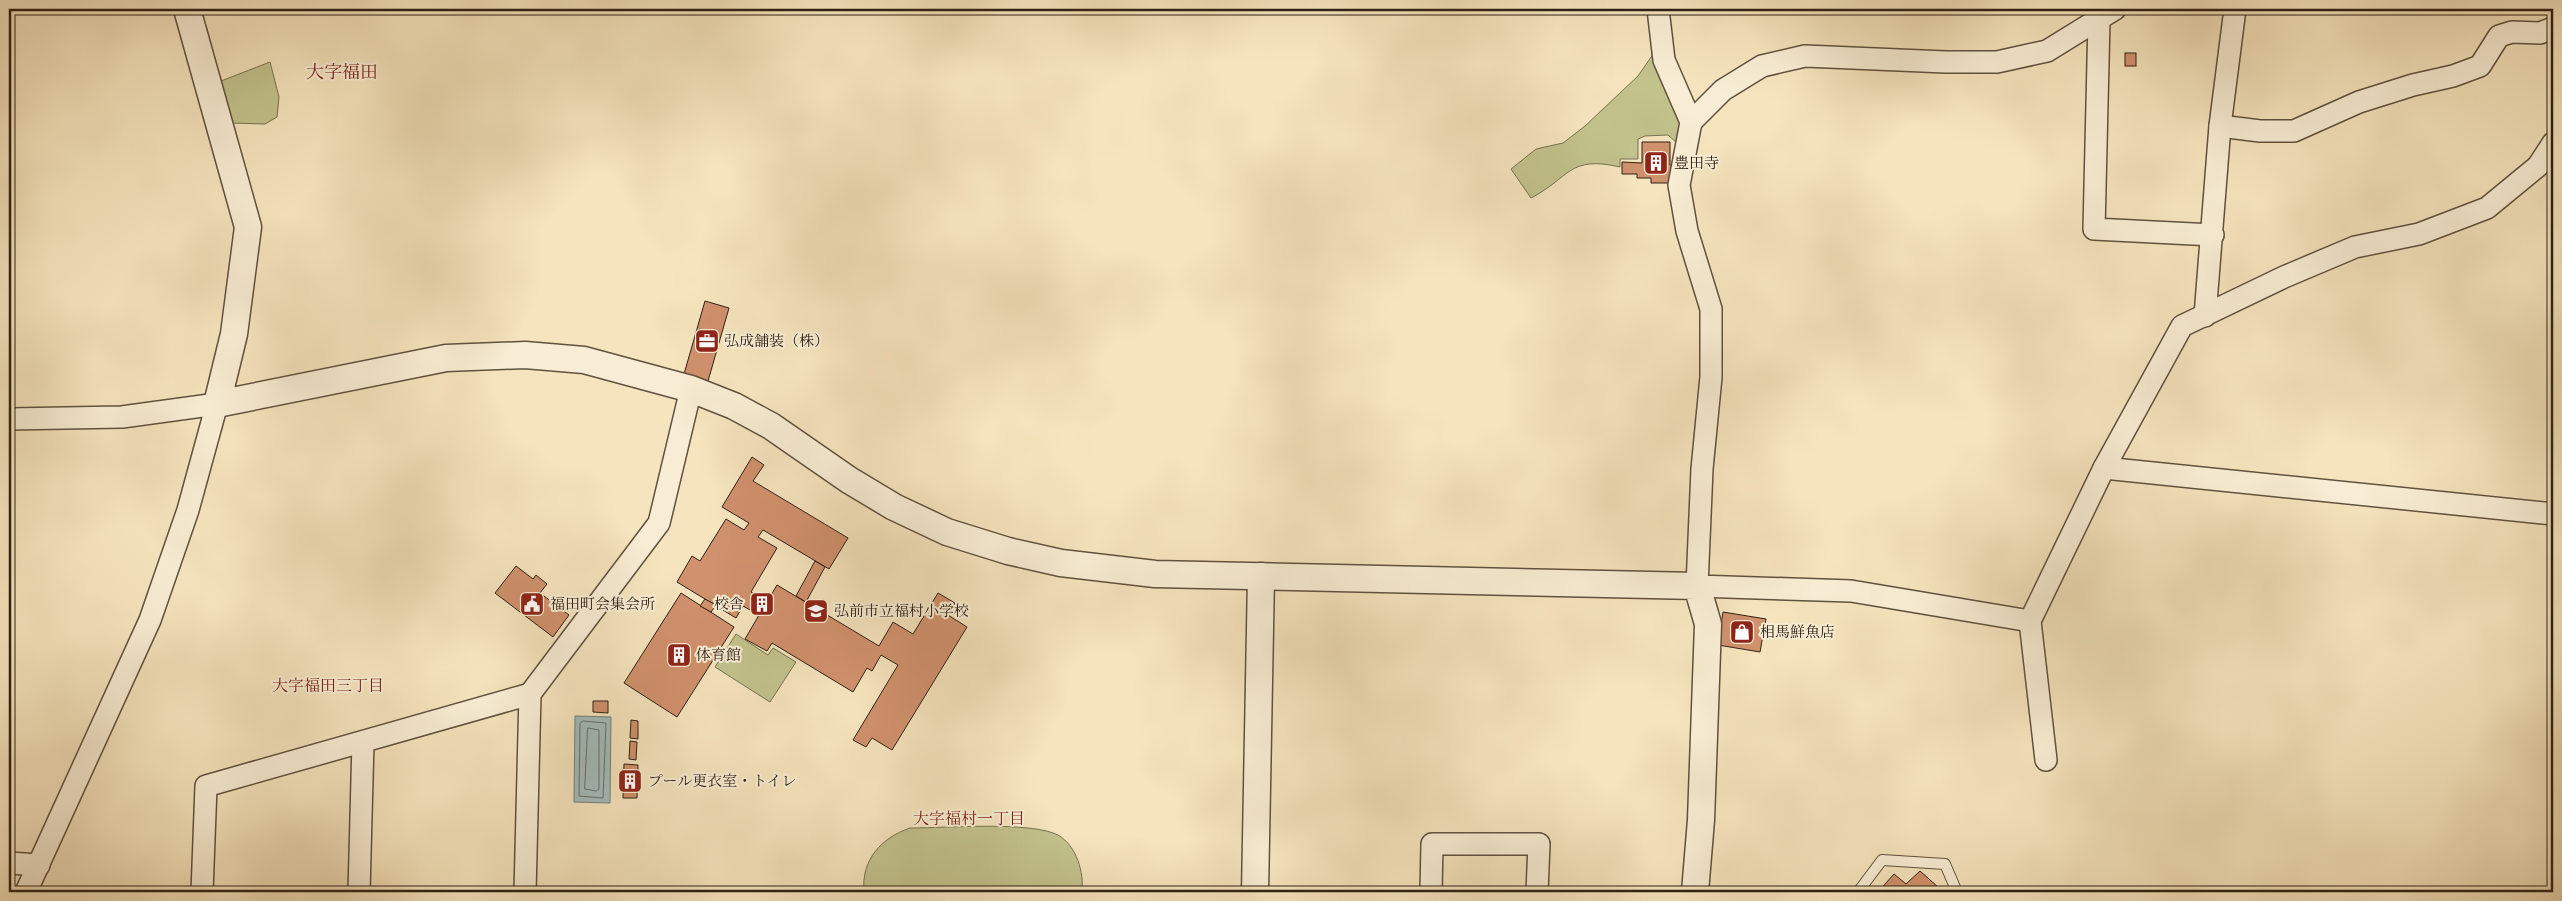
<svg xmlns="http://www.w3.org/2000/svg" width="2562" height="901" viewBox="0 0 2562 901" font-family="'IM FELL DW Pica','Noto Serif JP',serif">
<rect width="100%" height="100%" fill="#f5e4bd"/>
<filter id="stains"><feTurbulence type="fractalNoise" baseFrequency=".004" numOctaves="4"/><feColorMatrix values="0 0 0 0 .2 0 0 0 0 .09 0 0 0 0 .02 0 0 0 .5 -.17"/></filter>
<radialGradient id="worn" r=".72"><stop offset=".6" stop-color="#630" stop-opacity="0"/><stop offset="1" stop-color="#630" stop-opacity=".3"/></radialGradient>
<!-- green -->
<g fill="#c2c28d" stroke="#787151">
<path d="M 1656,50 L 1685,123 L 1677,143 L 1668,135 L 1645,136 L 1638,139 L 1638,159 L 1620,159 L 1620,167 C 1568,155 1570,178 1531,198 L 1511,169 L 1536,149 L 1563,143 L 1585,126 L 1638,76 Z"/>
<path d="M 270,62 L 279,97 L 277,117 L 265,124 L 230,123 L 221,81 Z"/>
<path d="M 736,634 L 768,655 L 773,648 L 796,662 L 770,702 L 715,667 Z"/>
<path d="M 910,828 C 945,828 1030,821 1058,835 C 1077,846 1084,873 1082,892 L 864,892 C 861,860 881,838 910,828 Z"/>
</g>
<!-- water -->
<path fill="#a2bcbc" stroke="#747e79" d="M 575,716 L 611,717 L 610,803 L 574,802 Z"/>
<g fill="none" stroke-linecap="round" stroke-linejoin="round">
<!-- shore -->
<g stroke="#686e68" stroke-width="1">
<path d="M 583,721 L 606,723 L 603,798 L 579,796 L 580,724 Z"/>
<path d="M 588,728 L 599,730 L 599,789 L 596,791 L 585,789 Z"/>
</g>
</g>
<!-- building -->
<g fill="#d0916d" stroke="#2e2015">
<rect x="2125" y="53" width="11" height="13"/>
<path d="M 1642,142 L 1670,142 L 1670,165 L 1673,165 L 1674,183 L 1651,183 L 1651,178 L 1637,178 L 1637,174 L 1622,174 L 1622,162 L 1642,163 Z"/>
<path d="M 705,301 L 729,308 L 708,381 L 684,374 Z"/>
<path d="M 752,457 L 764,465 L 753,481 L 848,538 L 829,569 L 763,530 L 758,537 L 777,548 L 751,592 L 767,602 L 777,585 L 879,646 L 893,622 L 913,634 L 938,593 L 955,603 L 948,615 L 967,627 L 892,750 L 872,738 L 866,747 L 853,740 L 898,665 L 881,655 L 872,671 L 867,668 L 853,692 L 772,643 L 767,651 L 745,639 L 759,615 L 743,606 L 736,618 L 677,582 L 692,556 L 700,561 L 726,519 L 744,530 L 749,523 L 722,507 Z"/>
<path d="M 815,561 L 825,567 L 806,602 L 796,596 Z"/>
<path d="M 516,566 L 533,579 L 536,575 L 547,584 L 540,593 L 569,615 L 553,637 L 495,593 Z"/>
<path d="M 681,593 L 734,627 L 677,717 L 624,683 Z"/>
<path d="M 705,599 L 716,605 L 711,612 L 700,606 Z"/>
<path d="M 1723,612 L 1766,619 L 1760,652 L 1718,645 Z"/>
<path d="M 593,701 L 608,701 L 608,713 L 593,712 Z"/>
<path d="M 631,720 L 638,721 L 638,739 L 630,738 Z"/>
<path d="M 630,741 L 637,742 L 636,760 L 629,759 Z"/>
<path d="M 624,764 L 638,765 L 637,798 L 623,798 Z"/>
<path d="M 1920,871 L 1938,887 L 1933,892 L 1878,892 L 1894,874 L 1906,884 Z"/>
</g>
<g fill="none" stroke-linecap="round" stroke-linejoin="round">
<defs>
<path id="service" d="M 1858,892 L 1882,860 L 1945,864 L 1957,892"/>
<g id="minor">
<path d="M 1658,9 L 1664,60 L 1691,122 L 1679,185 L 1687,231 L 1711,309 L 1711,377 L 1702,469 L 1697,586 L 1851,591 L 2030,621"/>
<path d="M 2099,20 L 2094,229 L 2213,235"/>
<path d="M 1691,122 L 1723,90 L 1762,66 L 1805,56 L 1946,62 L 1997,62 L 2047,51 L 2115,9"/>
<path d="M 2220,126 L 2260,131 L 2294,131 L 2359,102 L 2413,85 L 2453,76 L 2480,66 L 2499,36 L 2512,32 L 2540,33 L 2553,28"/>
<path d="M 2205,316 L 2220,126 L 2235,9"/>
<path d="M 9,419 L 122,417 L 217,404 L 188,510 L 150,620 L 26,892"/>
<path d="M 2104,468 L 2553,514"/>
<path d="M 2046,760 L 2030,621 L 2104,468 L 2182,326 L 2284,277 L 2355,247 L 2419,234 L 2487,208 L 2538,166 L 2553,143"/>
<path d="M 9,863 L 39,865"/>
<path d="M 202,892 L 206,786 L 530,694"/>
<path d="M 359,892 L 363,742"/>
<path d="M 525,892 L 530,694 L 659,523 L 691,389"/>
<path d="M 1431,892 L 1432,844 L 1539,844 L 1537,892"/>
</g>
<g id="tertiary">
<path d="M 187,9 L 248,227 L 234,334 L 217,404 L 446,358 L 525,355 L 584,360 L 691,389 L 734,406 L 771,426 L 849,480 L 894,507 L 947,532 L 1008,551 L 1061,563 L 1155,574 L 1697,586 L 1708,624 L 1701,820 L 1695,892"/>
<path d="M 1255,892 L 1261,576"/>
</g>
</defs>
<!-- service casing -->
<use href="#service" stroke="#60513f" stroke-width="12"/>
<!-- minor casing -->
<use href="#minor" stroke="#60513f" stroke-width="24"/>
<!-- tertiary casing -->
<use href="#tertiary" stroke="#60513f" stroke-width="29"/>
<!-- service -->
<use href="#service" stroke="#f8edd4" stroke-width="10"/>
<!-- minor -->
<use href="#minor" stroke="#f8edd4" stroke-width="21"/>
<!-- tertiary -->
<use href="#tertiary" stroke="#f8edd4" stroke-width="26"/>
</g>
<!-- icons -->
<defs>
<symbol id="building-square" viewBox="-11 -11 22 22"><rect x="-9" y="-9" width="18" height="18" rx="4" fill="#8f2418" stroke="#f8edd4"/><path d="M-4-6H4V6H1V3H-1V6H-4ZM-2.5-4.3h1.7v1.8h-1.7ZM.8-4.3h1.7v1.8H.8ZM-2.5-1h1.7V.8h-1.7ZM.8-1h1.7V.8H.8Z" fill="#fff"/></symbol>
<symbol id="office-square" viewBox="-11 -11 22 22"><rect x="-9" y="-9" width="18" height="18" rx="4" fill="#8f2418" stroke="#f8edd4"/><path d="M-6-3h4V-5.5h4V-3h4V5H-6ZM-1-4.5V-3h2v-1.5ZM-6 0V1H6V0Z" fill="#fff"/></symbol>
<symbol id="civic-square" viewBox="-11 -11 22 22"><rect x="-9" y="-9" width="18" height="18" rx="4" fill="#8f2418" stroke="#f8edd4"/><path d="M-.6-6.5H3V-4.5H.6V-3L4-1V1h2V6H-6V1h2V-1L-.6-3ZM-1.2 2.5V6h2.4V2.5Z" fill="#fff"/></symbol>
<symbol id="school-square" viewBox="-11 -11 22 22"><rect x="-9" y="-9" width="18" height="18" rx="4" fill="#8f2418" stroke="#f8edd4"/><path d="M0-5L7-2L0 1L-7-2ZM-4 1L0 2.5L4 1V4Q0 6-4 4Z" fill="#fff"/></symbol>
<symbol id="shop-square" viewBox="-11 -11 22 22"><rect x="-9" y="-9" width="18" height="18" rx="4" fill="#8f2418" stroke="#f8edd4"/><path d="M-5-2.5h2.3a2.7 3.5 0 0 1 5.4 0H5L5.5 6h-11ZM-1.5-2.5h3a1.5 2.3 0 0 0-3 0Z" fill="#fff"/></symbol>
</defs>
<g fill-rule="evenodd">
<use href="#building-square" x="1642" y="149" width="28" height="28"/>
<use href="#office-square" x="693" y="327" width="28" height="28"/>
<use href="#civic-square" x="518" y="590" width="28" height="28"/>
<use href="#building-square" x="748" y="590" width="28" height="28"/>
<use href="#school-square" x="802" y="597" width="28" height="28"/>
<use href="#shop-square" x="1728" y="618" width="28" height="28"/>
<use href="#building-square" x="665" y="641" width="28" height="28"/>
<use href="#building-square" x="616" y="767" width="28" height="28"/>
</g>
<g text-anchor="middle" stroke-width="4" stroke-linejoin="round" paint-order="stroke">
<!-- poi labels -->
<g font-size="15" fill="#2e2015" stroke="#f8edd4" text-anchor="start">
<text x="1674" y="168">豊田寺</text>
<text x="724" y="346">弘成舗装（株）</text>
<text x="550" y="609">福田町会集会所</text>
<text x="744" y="609" text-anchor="end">校舎</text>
<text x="834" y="616">弘前市立福村小学校</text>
<text x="1760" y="637">相馬鮮魚店</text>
<text x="696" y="660">体育館</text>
<text x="648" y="786">プール更衣室・トイレ</text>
</g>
<!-- neighbourhood labels -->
<g font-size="16" fill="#7a1f14" stroke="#f8edd4">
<text x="328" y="691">大字福田三丁目</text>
<text x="969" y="824">大字福村一丁目</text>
</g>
<!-- quarter labels -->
<g font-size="18" fill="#7a1f14" stroke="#f8edd4">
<text x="342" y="78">大字福田</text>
</g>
</g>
<!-- margin -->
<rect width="2562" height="901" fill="none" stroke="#f5e4bd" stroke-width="30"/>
<rect x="10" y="10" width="2542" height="881" fill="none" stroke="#2e2015" stroke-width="2.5"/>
<rect x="15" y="15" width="2532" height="871" fill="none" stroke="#2e2015"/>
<rect width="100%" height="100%" filter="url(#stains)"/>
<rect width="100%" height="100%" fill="url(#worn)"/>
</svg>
